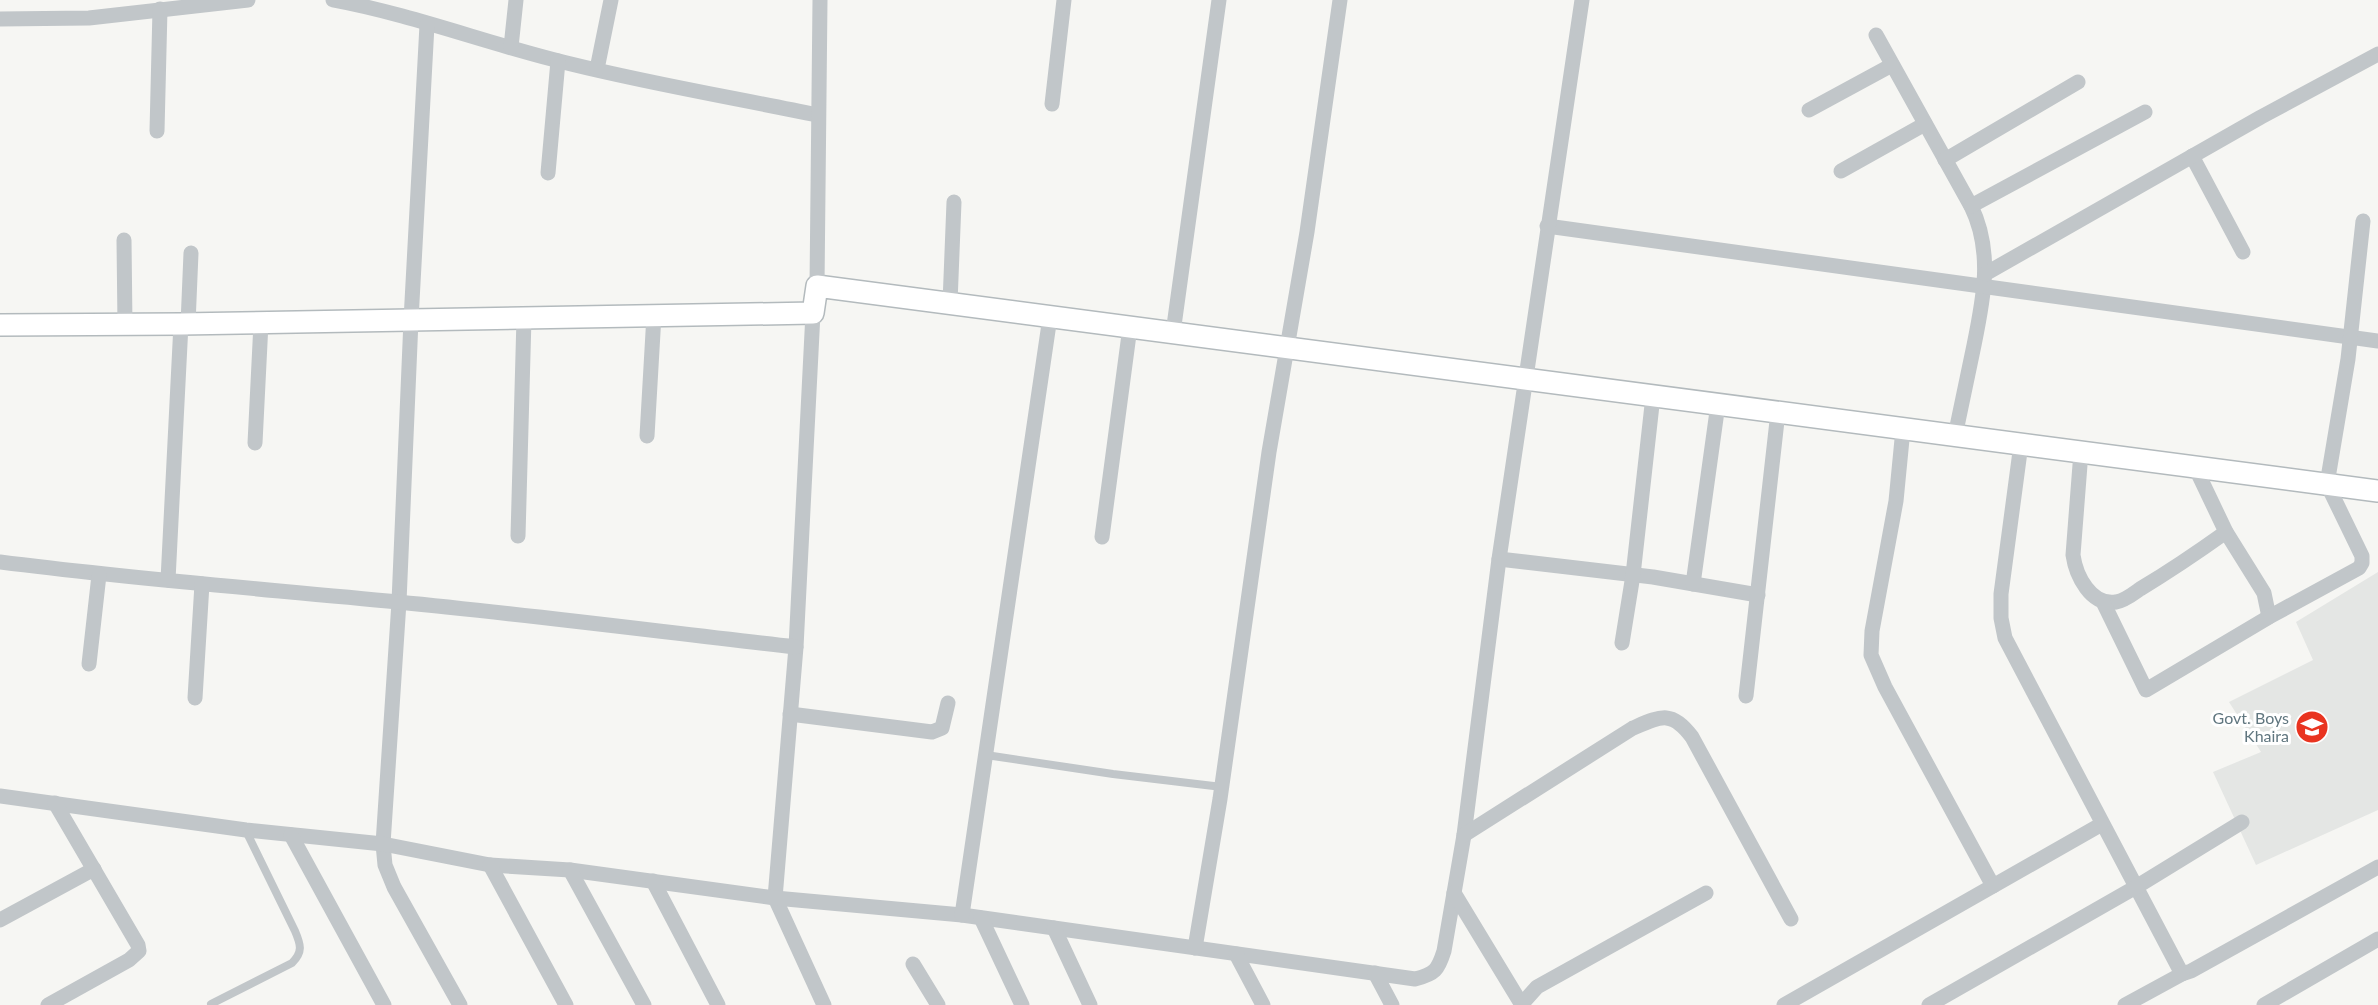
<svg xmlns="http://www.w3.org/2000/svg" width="2378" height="1005" viewBox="0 0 2378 1005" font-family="Lato,sans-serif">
<rect width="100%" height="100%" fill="#f6f6f3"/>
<!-- built -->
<path fill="#e4e6e4" d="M 2378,572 L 2378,810 L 2256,865 L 2213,772 L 2261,752 L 2229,702 L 2313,660 L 2296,622 Z"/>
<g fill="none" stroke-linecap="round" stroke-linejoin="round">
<defs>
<path id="secondary" d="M 0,325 L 181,324 L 813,313 L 817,286 L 2378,491"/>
</defs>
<!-- secondary casing -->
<use href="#secondary" stroke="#b3babd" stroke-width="24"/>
<!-- lane -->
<g stroke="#c1c6c9" stroke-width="8">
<path d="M 986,755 L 1113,774 L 1222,787"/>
<path d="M 211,1004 L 292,963 C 303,952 301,945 295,931 L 246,831"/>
</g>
<!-- street -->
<g stroke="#c1c6c9" stroke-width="15">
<path d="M 333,0 C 414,15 491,45 571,64 C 652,84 735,98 817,115"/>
<path d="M 0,19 L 89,18 L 248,0"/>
<path d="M 427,25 L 411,320 L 399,602 L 383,844 L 385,865 L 394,887 L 460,1005"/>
<path d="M 1876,35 L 1971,206 C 1994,253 1983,301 1973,350 C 1967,378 1961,407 1955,436"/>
<path d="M 511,47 L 516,0"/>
<path d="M 597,69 L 611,0"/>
<path d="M 1052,104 L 1064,0"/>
<path d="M 1809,110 L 1892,65"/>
<path d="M 157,131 L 160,9"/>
<path d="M 2192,156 L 2243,252"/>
<path d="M 1945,160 L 2078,82"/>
<path d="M 1841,171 L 1925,124"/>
<path d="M 548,173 L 558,61"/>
<path d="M 1971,206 L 2145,112"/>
<path d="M 1547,226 L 2378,341"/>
<path d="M 124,240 L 125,325"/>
<path d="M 1985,274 L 2261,117 L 2378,54"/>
<path d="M 817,286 L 820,0"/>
<path d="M 950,303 L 954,202"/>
<path d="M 813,313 L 796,647 L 775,898 L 824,1005"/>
<path d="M 188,324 L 191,253"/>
<path d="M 1173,333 L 1219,0"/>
<path d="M 1903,429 L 1896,501 L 1872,631 L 1871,655 L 1885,687 L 1993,886"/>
<path d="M 647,436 L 654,315"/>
<path d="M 255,443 L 261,323"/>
<path d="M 2021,444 L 2001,594 L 2001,618 L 2005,638 L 2182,974 L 2191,971 L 2378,867"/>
<path d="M 2081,452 L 2073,555 C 2076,576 2091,606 2116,602 C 2124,601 2133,594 2140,589 C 2170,571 2198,552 2226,532"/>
<path d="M 2195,467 L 2226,532 L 2264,593 L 2269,617"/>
<path d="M 518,536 L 524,318"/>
<path d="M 1102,537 L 1130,327"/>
<path d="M 1499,559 L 1653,577 L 1758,595"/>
<path d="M 0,562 C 132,579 265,589 398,602 C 531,615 663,632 796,647"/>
<path d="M 168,580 L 181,324"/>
<path d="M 1693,584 L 1718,404"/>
<path d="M 2103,602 L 2146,690 L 2269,617 L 2359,568 L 2362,563 L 2362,556 L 2327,484 L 2348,359 L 2363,221"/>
<path d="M 1622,643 L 1633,575 L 1653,396"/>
<path d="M 89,664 L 99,575"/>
<path d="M 1746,696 L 1778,412"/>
<path d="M 195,698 L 202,584"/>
<path d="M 790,714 L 932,732 L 942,728 L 948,703"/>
<path d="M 0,796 L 246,830 L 383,844 L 490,865 L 570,870 L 775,898 L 962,915 L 1415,979 C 1435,974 1438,970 1444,951 L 1464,835 L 1499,559 L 1582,0"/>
<path d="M 291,835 L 384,1005"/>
<path d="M 1464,835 L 1633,728 C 1661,716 1672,710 1692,737 L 1791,919"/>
<path d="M 490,865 L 566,1005"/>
<path d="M 570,870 L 644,1005"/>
<path d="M 653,881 L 718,1005"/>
<path d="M 1454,893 L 1522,1005"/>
<path d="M 962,915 L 1050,317"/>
<path d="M 981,918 L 1022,1005"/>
<path d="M 0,920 L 94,869"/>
<path d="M 1054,928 L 1090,1005"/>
<path d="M 1195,948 L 1220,799 L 1269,452 L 1307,232 L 1340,0"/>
<path d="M 1236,954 L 1263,1005"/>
<path d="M 913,964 L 938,1005"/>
<path d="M 1375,973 L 1392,1005"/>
<path d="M 48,1005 L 129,960 L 139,951 L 138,945 L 55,803"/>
<path d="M 1521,1005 L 1537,987 L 1706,893"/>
<path d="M 1784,1005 L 2102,824"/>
<path d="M 1929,1005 L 2136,887 L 2242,822"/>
<path d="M 2125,1005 L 2182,974"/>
<path d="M 2264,1005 L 2378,939"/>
</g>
<!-- secondary -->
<use href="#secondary" stroke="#fff" stroke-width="21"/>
</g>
<!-- icons -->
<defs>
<symbol id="school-disc" viewBox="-11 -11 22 22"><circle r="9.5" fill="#e93420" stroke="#fff"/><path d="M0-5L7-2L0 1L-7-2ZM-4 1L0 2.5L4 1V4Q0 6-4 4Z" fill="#fff"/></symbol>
</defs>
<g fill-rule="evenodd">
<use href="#school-disc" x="2293" y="708" width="38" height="38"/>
</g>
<g text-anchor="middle" stroke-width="6" stroke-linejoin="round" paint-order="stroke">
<!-- poi labels -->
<g font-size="16" fill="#60767f" stroke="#fff" text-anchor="end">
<text x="2289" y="724">Govt. Boys<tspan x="2289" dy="18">Khaira</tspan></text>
</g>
</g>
</svg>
